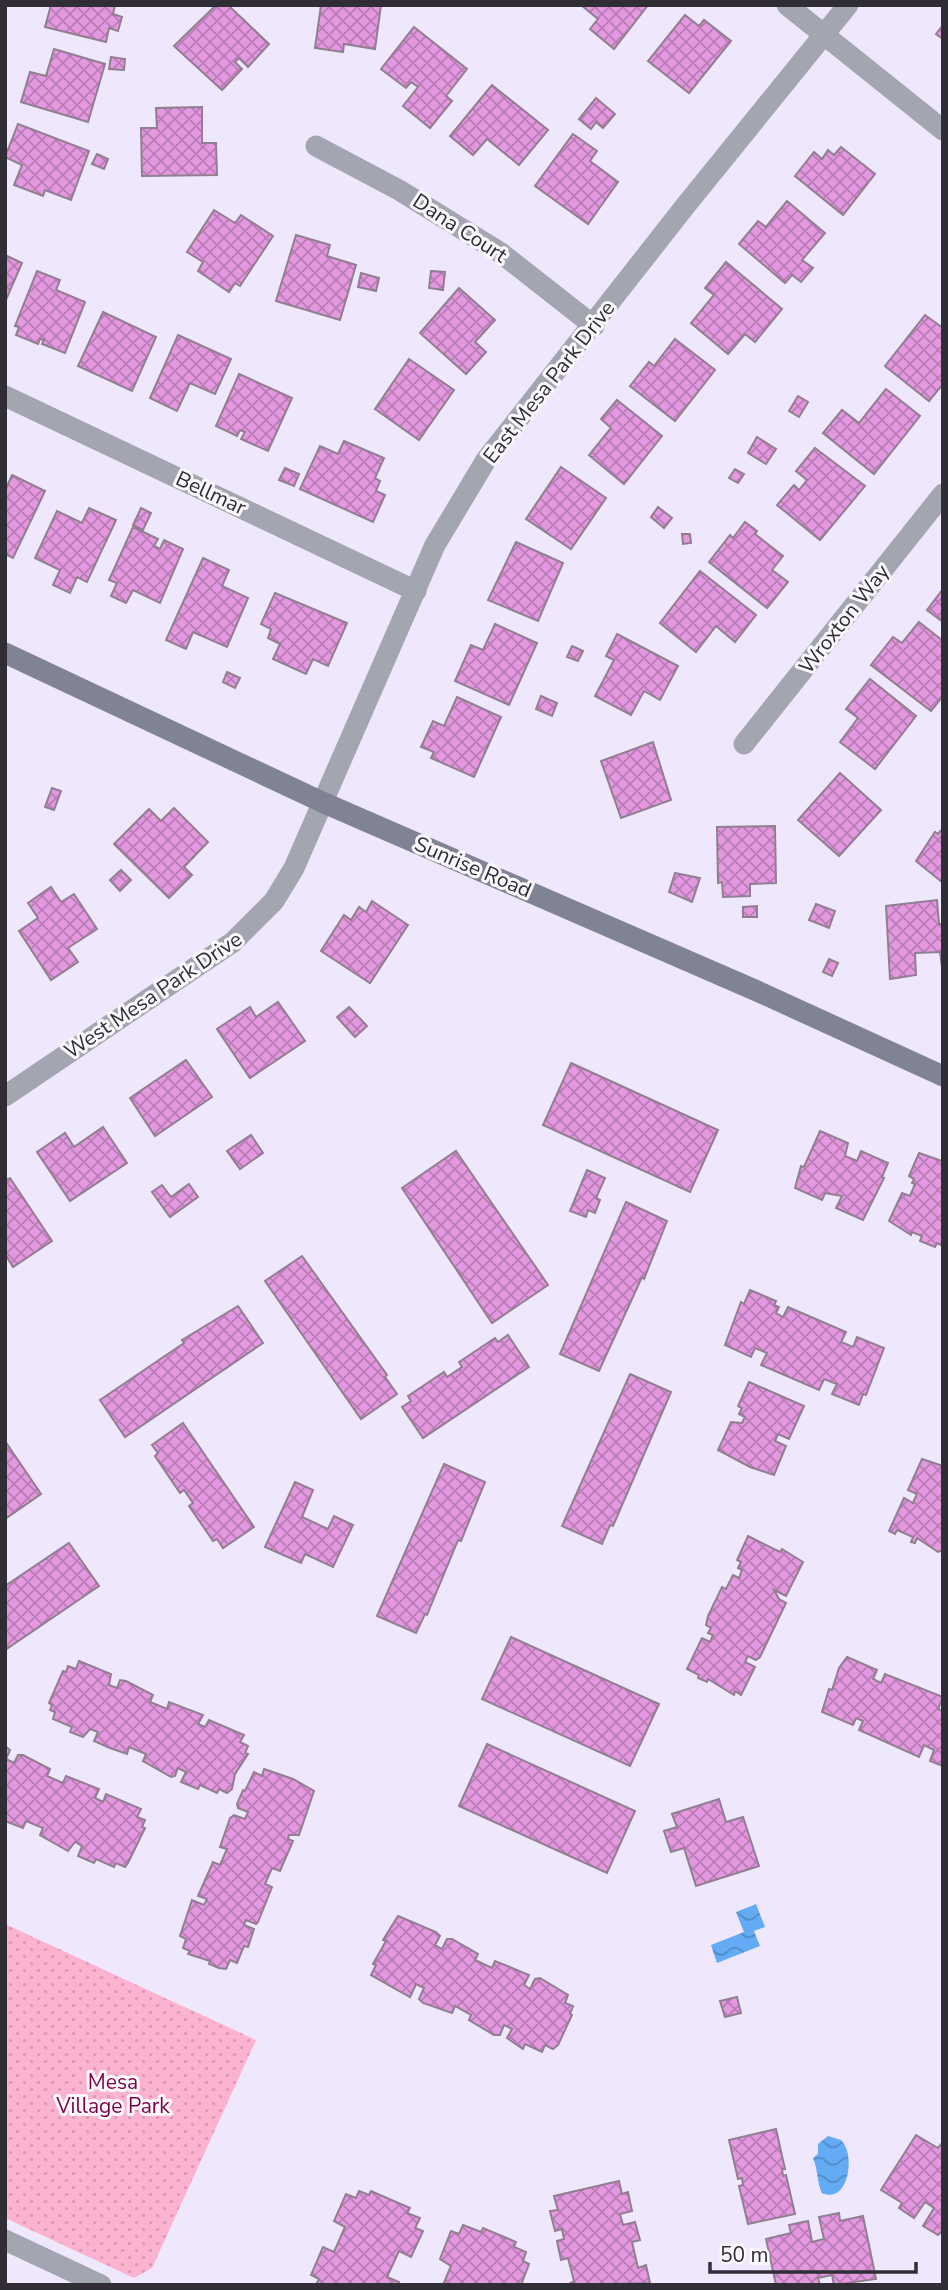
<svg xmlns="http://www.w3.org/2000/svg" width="948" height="2290" viewBox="0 0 948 2290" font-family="'Nunito Sans',sans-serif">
<defs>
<pattern id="park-dots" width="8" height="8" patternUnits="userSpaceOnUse" patternTransform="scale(1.75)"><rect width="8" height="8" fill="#fbb3cf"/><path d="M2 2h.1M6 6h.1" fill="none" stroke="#d89ab2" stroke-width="1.8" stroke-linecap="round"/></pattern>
<pattern id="water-waves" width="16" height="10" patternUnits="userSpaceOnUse" patternTransform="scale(1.75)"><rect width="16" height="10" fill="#63acf5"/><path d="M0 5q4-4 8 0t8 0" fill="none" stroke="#528cc7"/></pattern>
<pattern id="building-cross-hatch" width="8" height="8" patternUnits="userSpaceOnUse" patternTransform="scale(1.75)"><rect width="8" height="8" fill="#e398e0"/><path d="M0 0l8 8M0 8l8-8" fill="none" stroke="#b97cb6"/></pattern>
</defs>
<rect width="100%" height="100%" fill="#efe8fc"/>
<!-- park -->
<path fill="url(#park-dots)" d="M 5,1924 L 256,2040 L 152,2268 L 134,2278 L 5,2218 Z"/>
<!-- water -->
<g fill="url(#water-waves)">
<path d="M 756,1904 L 765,1927 L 754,1931 L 760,1946 L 717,1963 L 711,1945 L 744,1932 L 736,1912 Z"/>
<path d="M 828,2136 L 841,2140 C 856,2154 849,2205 822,2193 C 817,2184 818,2169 813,2158 L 818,2154 L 818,2144 Z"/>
</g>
<!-- building -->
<g fill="url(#building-cross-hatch)" stroke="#917e90" stroke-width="2">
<path d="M 51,5 L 115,5 L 113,14 L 122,17 L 118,31 L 109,28 L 106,42 L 45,27 Z"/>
<path d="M 216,5 L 228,5 L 269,44 L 248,67 L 239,58 L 235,62 L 242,69 L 222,90 L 174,46 Z"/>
<path d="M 321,5 L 381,5 L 375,49 L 344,44 L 343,52 L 315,48 Z"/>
<path d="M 581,5 L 648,5 L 614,49 L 590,29 L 598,19 Z"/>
<path d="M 685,15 L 699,26 L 704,20 L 731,41 L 689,93 L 648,61 Z"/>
<path d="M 943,25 L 943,39 L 936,34 Z"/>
<path d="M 414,27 L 467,69 L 446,96 L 452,101 L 430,128 L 403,106 L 418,87 L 411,82 L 406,88 L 381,69 Z"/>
<path d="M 54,49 L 105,64 L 88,122 L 21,102 L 30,72 L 46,76 Z"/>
<path d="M 111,57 L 125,59 L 124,70 L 109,69 Z"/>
<path d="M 492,85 L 548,130 L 519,165 L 487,139 L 473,155 L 450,136 Z"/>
<path d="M 596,98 L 615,114 L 603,128 L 596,122 L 591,129 L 579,119 Z"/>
<path d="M 202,107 L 202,143 L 216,143 L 217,175 L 142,176 L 141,128 L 157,128 L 156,108 Z"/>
<path d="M 18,124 L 89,151 L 71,200 L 45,190 L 43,196 L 14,185 L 22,165 L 5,157 Z"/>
<path d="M 573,134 L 597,151 L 590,161 L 618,182 L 588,224 L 535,186 Z"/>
<path d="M 841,147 L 875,174 L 843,215 L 795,176 L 814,152 L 822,159 L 828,150 L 834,155 Z"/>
<path d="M 97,154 L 108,159 L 104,169 L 92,164 Z"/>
<path d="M 787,201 L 825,233 L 802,260 L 813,268 L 801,282 L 792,275 L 785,283 L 739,244 L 758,221 L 766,227 Z"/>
<path d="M 214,210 L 235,223 L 241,215 L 273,236 L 240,286 L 235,283 L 229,292 L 198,271 L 203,262 L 187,252 Z"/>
<path d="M 296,235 L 330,245 L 327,256 L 356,265 L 340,320 L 276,301 Z"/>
<path d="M 5,255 L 22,263 L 5,302 Z"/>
<path d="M 726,262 L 782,309 L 755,342 L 745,334 L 728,354 L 691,323 L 714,295 L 705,288 Z"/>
<path d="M 37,271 L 60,280 L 56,290 L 85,302 L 65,353 L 42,344 L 44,340 L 40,339 L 38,344 L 16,335 L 19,327 L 15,326 Z"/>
<path d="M 431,271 L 445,272 L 443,290 L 429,288 Z"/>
<path d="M 361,273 L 379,278 L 376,291 L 358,287 Z"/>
<path d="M 459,288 L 495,320 L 475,342 L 486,352 L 466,374 L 420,333 Z"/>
<path d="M 103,312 L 156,337 L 132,391 L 78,366 Z"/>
<path d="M 925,315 L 943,328 L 943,384 L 929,401 L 885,366 Z"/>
<path d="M 178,335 L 231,359 L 215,394 L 190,383 L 177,411 L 150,398 Z"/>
<path d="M 675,339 L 715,370 L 675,421 L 630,386 L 649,362 L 654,366 Z"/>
<path d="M 409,359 L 454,390 L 419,440 L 375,409 Z"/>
<path d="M 239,374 L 292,398 L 268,451 L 241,439 L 245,432 L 240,430 L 237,436 L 216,426 Z"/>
<path d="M 886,389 L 920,416 L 874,474 L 823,433 L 842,410 L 859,423 Z"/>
<path d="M 798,396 L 808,402 L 799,417 L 789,411 Z"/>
<path d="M 617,400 L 662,436 L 624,484 L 589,455 L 611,428 L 601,419 Z"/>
<path d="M 757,437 L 776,449 L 766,464 L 748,453 Z"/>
<path d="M 344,441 L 384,458 L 375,478 L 380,481 L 376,491 L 385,495 L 373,522 L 300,489 L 320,446 L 338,454 Z"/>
<path d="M 815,448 L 865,486 L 820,540 L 777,505 L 794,485 L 799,490 L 807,480 L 796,471 Z"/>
<path d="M 561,467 L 606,498 L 571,549 L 526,519 Z"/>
<path d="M 285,468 L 299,474 L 294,486 L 279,480 Z"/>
<path d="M 735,469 L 744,474 L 738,483 L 729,478 Z"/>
<path d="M 12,475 L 45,491 L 13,558 L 5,554 L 5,491 Z"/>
<path d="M 658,507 L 672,518 L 664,528 L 651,517 Z"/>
<path d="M 89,508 L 116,520 L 87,582 L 77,577 L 70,593 L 53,585 L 60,570 L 35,558 L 57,511 L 82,523 Z"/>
<path d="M 141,508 L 151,513 L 143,530 L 133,525 Z"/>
<path d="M 745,522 L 757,531 L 755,534 L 783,556 L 772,570 L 788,582 L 767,608 L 709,562 L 730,535 L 733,538 Z"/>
<path d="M 133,527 L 158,539 L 154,546 L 160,549 L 164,540 L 183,549 L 160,603 L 133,590 L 126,603 L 111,596 L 117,583 L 109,580 Z"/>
<path d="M 682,534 L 690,534 L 691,543 L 683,544 Z"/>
<path d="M 516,542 L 563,563 L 538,621 L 488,600 Z"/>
<path d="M 203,558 L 229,570 L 222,586 L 248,598 L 227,647 L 193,632 L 186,649 L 166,640 Z"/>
<path d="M 700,571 L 756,615 L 735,642 L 716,626 L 696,652 L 660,623 Z"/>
<path d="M 943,589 L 943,622 L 927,610 Z"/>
<path d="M 275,593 L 347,623 L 328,666 L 313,659 L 306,674 L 273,659 L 280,644 L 268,638 L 271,629 L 261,624 Z"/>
<path d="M 919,622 L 943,641 L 943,696 L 931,711 L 871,665 L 893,637 L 902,643 Z"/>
<path d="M 495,624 L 537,643 L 509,705 L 455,681 L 471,645 L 483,650 Z"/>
<path d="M 617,634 L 678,666 L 660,700 L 644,691 L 631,715 L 595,696 L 614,660 L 606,656 Z"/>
<path d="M 572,646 L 583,651 L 578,661 L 567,657 Z"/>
<path d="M 227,672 L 240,678 L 235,688 L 223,682 Z"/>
<path d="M 870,679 L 916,716 L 875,769 L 840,742 L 858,718 L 846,709 Z"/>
<path d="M 541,696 L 557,703 L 552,716 L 536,709 Z"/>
<path d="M 457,697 L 501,717 L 474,777 L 431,758 L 434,752 L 421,747 L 433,721 L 444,726 Z"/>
<path d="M 653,742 L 671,800 L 621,818 L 601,761 Z"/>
<path d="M 840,773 L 881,810 L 839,856 L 798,820 Z"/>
<path d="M 52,788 L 61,791 L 54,810 L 45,807 Z"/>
<path d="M 174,808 L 208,842 L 184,867 L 192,875 L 169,898 L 114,844 L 149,809 L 161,821 Z"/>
<path d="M 775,826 L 776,883 L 750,884 L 750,896 L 723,897 L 722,882 L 718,883 L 717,827 Z"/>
<path d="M 943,828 L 943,883 L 916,861 L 935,832 L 938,834 Z"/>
<path d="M 121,870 L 131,880 L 120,891 L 110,880 Z"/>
<path d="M 675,873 L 700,878 L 692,902 L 669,892 Z"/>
<path d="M 51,887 L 61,902 L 74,894 L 97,929 L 68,948 L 78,962 L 51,980 L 19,931 L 38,918 L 28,903 Z"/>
<path d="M 937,900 L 939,924 L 943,924 L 943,975 L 940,952 L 915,953 L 916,975 L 890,979 L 886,906 Z"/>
<path d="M 372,901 L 408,925 L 370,983 L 321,951 L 344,915 L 351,920 L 359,907 L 366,912 Z"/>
<path d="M 816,904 L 835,911 L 829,928 L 809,920 Z"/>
<path d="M 757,906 L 757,917 L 743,917 L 743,907 Z"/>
<path d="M 829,959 L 838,963 L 832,976 L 823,972 Z"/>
<path d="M 278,1002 L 305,1041 L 250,1078 L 217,1029 L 250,1007 L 256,1017 Z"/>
<path d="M 349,1007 L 367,1026 L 355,1037 L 337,1017 Z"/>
<path d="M 186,1060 L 212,1097 L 155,1136 L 130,1098 Z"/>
<path d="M 571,1063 L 718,1130 L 690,1192 L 543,1125 Z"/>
<path d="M 103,1127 L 127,1163 L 70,1201 L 37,1152 L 65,1133 L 74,1147 Z"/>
<path d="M 820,1131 L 848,1143 L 845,1156 L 857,1161 L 861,1151 L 888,1163 L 882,1177 L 884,1178 L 863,1220 L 836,1208 L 842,1196 L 825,1193 L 822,1200 L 795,1188 L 801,1166 L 804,1167 Z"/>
<path d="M 251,1135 L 263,1153 L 240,1169 L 227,1151 Z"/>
<path d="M 456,1151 L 548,1285 L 492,1323 L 402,1188 Z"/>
<path d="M 919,1153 L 942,1161 L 943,1246 L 937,1243 L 935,1247 L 920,1241 L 922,1236 L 912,1232 L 911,1235 L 889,1221 L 902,1193 L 910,1196 L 915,1184 L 912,1183 L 914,1179 L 909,1176 Z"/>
<path d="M 587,1170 L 605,1178 L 596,1198 L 600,1200 L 595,1213 L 588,1210 L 586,1217 L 570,1211 Z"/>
<path d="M 10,1178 L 52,1241 L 13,1267 L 5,1254 L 5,1181 Z"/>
<path d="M 189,1184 L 198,1197 L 170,1217 L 152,1192 L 162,1185 L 171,1197 Z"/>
<path d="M 626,1202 L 667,1221 L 644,1279 L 642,1277 L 599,1371 L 560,1354 Z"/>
<path d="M 302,1256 L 387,1375 L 385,1377 L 397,1394 L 361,1419 L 265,1281 Z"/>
<path d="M 750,1290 L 776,1301 L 774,1305 L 779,1307 L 776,1313 L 783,1317 L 788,1307 L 846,1332 L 841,1342 L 853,1347 L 857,1337 L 884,1348 L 866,1395 L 863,1394 L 859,1405 L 832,1394 L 837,1384 L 824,1379 L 819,1390 L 761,1365 L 767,1353 L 755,1348 L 751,1357 L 725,1345 L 741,1302 L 744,1304 Z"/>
<path d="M 238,1306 L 263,1343 L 125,1437 L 100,1400 L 184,1343 L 182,1340 Z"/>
<path d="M 508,1335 L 529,1367 L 423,1438 L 402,1407 L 411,1401 L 408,1396 L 444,1372 L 447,1377 L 462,1367 L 459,1362 L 495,1338 L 498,1342 Z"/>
<path d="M 630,1374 L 671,1392 L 613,1526 L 610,1525 L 602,1544 L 562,1526 Z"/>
<path d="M 749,1382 L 804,1406 L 789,1439 L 778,1434 L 775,1441 L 786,1446 L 774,1475 L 750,1467 L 718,1450 L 731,1422 L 742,1423 L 745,1417 L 739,1414 L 742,1408 L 738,1406 Z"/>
<path d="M 183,1423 L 254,1527 L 223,1548 L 217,1539 L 213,1541 L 189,1506 L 193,1503 L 184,1490 L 180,1493 L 155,1456 L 158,1453 L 152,1445 Z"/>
<path d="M 5,1441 L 41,1494 L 5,1519 Z"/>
<path d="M 922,1459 L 943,1466 L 943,1550 L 938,1552 L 917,1538 L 915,1543 L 911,1542 L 913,1537 L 897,1530 L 895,1534 L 889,1531 L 904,1498 L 913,1503 L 917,1494 L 908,1490 Z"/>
<path d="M 444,1464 L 485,1482 L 461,1541 L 458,1540 L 427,1615 L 425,1614 L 416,1633 L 377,1616 Z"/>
<path d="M 295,1482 L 313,1490 L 302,1517 L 328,1529 L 334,1516 L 353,1525 L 333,1567 L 305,1554 L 301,1563 L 265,1547 Z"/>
<path d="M 748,1536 L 780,1552 L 782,1549 L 803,1562 L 786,1596 L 774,1590 L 779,1599 L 786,1603 L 760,1657 L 756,1660 L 748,1656 L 745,1662 L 755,1667 L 741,1695 L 735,1691 L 734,1695 L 708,1679 L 707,1682 L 698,1678 L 699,1675 L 687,1669 L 702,1638 L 710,1642 L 713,1635 L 708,1633 L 711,1628 L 706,1625 L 708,1616 L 722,1587 L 726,1589 L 733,1575 L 739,1578 L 742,1570 L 738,1568 L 741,1562 L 737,1560 Z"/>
<path d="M 69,1543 L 99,1586 L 5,1650 L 5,1586 Z"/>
<path d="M 511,1637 L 659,1704 L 630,1766 L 482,1699 Z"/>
<path d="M 847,1657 L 877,1670 L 873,1679 L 881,1683 L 885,1674 L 943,1697 L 938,1709 L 943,1711 L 943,1766 L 930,1761 L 934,1750 L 924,1745 L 919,1757 L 859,1730 L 863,1721 L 856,1718 L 853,1725 L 822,1712 L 829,1689 L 832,1690 L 839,1668 Z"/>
<path d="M 79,1661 L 111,1674 L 109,1685 L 117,1688 L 120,1680 L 126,1681 L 153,1695 L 150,1702 L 167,1709 L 169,1702 L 203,1715 L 198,1724 L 205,1727 L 209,1720 L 244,1735 L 240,1742 L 248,1746 L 245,1753 L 248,1754 L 235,1774 L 232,1789 L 227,1793 L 219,1789 L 217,1793 L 200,1785 L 198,1789 L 181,1782 L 186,1772 L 178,1768 L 175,1776 L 171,1777 L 143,1761 L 146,1754 L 129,1747 L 127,1754 L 110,1748 L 94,1741 L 98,1732 L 90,1729 L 83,1737 L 70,1732 L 72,1727 L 53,1719 L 55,1712 L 50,1710 L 52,1705 L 49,1703 L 63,1671 L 66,1672 L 68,1666 L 76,1669 Z"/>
<path d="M 487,1744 L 635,1811 L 607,1873 L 459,1806 Z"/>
<path d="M 5,1746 L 10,1750 L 6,1759 L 14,1763 L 18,1755 L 23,1755 L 50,1769 L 47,1776 L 63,1783 L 66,1776 L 99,1789 L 95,1798 L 103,1802 L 106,1794 L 141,1809 L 137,1817 L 145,1820 L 142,1827 L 145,1828 L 128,1863 L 125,1867 L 116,1863 L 114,1867 L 96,1859 L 94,1863 L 78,1856 L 82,1846 L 75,1842 L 68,1851 L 40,1835 L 43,1828 L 26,1821 L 23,1828 L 5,1821 Z"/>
<path d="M 264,1769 L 293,1779 L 314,1791 L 299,1835 L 289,1835 L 288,1839 L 293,1841 L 280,1871 L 272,1868 L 265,1884 L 272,1887 L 258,1922 L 256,1924 L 246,1920 L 244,1925 L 254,1929 L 248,1947 L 244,1946 L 237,1963 L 230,1960 L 226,1969 L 219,1968 L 209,1964 L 210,1961 L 188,1954 L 190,1951 L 183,1948 L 186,1939 L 180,1936 L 192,1900 L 204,1905 L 207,1899 L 198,1896 L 213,1862 L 220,1865 L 227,1849 L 220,1847 L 230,1818 L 234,1815 L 245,1819 L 248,1812 L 238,1808 L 237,1804 L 243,1790 L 245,1791 L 254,1772 L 262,1776 Z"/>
<path d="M 719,1799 L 726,1822 L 743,1817 L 759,1866 L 696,1886 L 684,1848 L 671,1852 L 664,1831 L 677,1827 L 672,1814 Z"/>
<path d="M 398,1916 L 436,1932 L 440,1936 L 435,1945 L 442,1949 L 447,1939 L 452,1939 L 478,1954 L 475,1960 L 492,1968 L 495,1961 L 529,1975 L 524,1985 L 530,1989 L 535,1979 L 540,1978 L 568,1995 L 565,2003 L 573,2006 L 570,2014 L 572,2015 L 558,2045 L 553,2049 L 545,2045 L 542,2052 L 525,2044 L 523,2049 L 507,2038 L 512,2029 L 504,2025 L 500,2035 L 494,2035 L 469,2020 L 471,2015 L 455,2006 L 452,2013 L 423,2003 L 419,1999 L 424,1988 L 416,1984 L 410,1997 L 371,1975 L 376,1965 L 373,1964 L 386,1941 L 383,1940 Z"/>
<path d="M 737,1997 L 741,2013 L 725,2017 L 720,2001 Z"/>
<path d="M 776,2129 L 785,2169 L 782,2169 L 783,2176 L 786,2175 L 795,2214 L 748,2224 L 739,2186 L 743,2185 L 742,2178 L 738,2179 L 729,2140 Z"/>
<path d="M 916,2135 L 938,2148 L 943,2142 L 943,2230 L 938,2235 L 923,2226 L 934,2208 L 925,2202 L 914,2218 L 899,2208 L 902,2203 L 881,2190 Z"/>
<path d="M 619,2181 L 622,2194 L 628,2192 L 632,2211 L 620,2214 L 623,2225 L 635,2222 L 640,2240 L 632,2242 L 638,2268 L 646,2265 L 650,2283 L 567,2285 L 574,2281 L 568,2258 L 561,2260 L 557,2241 L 564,2239 L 562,2229 L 555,2231 L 550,2211 L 558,2210 L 554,2196 Z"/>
<path d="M 359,2191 L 369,2195 L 371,2191 L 410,2208 L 407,2213 L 420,2218 L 415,2228 L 423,2231 L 411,2257 L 399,2251 L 387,2277 L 399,2282 L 398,2285 L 316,2285 L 319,2279 L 311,2275 L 323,2247 L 334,2252 L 345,2227 L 334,2221 L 346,2194 L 356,2198 Z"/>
<path d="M 839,2213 L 840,2221 L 863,2216 L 876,2279 L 834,2285 L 832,2275 L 818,2278 L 820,2285 L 776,2285 L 766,2239 L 791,2233 L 789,2225 L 808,2221 L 812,2242 L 824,2239 L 819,2217 Z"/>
<path d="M 463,2225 L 481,2232 L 483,2228 L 516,2242 L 514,2247 L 526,2252 L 523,2261 L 529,2264 L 521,2285 L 443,2285 L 451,2266 L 440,2259 L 451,2231 L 459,2234 Z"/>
</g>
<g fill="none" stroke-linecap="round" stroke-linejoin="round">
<!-- street -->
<g stroke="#a3a5b0" stroke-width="21">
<path d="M 787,5 L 943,130"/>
<path d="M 316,146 L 399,190 L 501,253 L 594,326"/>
<path d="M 5,396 L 416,591"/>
<path d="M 744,744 L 943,494"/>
<path d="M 5,1096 L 233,942 L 274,901 L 294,868 L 435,545 L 486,460 L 686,205 L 848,5"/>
<path d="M 5,2240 L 101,2285"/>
</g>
<!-- secondary -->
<path stroke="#808393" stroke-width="21" d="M 5,653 L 322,802 L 757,991 L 943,1076"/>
</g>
<g text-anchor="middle" stroke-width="6" stroke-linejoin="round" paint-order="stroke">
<!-- street labels -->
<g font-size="21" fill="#312d37" stroke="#faf8fd">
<text transform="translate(460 228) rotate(33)" y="7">Dana Court</text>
<text transform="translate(549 382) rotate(-52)" y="7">East Mesa Park Drive</text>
<text transform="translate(211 493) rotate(25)" y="7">Bellmar</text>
<text transform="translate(844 619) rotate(-52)" y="7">Wroxton Way</text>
<text transform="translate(473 867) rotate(23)" y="7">Sunrise Road</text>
<text transform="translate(153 995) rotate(-34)" y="7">West Mesa Park Drive</text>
</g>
<!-- park labels -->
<g font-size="21" fill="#7d0049" stroke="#faf8fd">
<text x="113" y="2089">Mesa<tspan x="113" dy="24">Village Park</tspan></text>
</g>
</g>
<!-- border -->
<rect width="948" height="2290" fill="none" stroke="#312d37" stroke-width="14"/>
<!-- scale -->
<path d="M710 2262v10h206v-10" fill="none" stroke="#312d37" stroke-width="3.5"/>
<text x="720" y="2262" font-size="21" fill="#312d37" stroke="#faf8fd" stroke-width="5" paint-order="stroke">50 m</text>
</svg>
